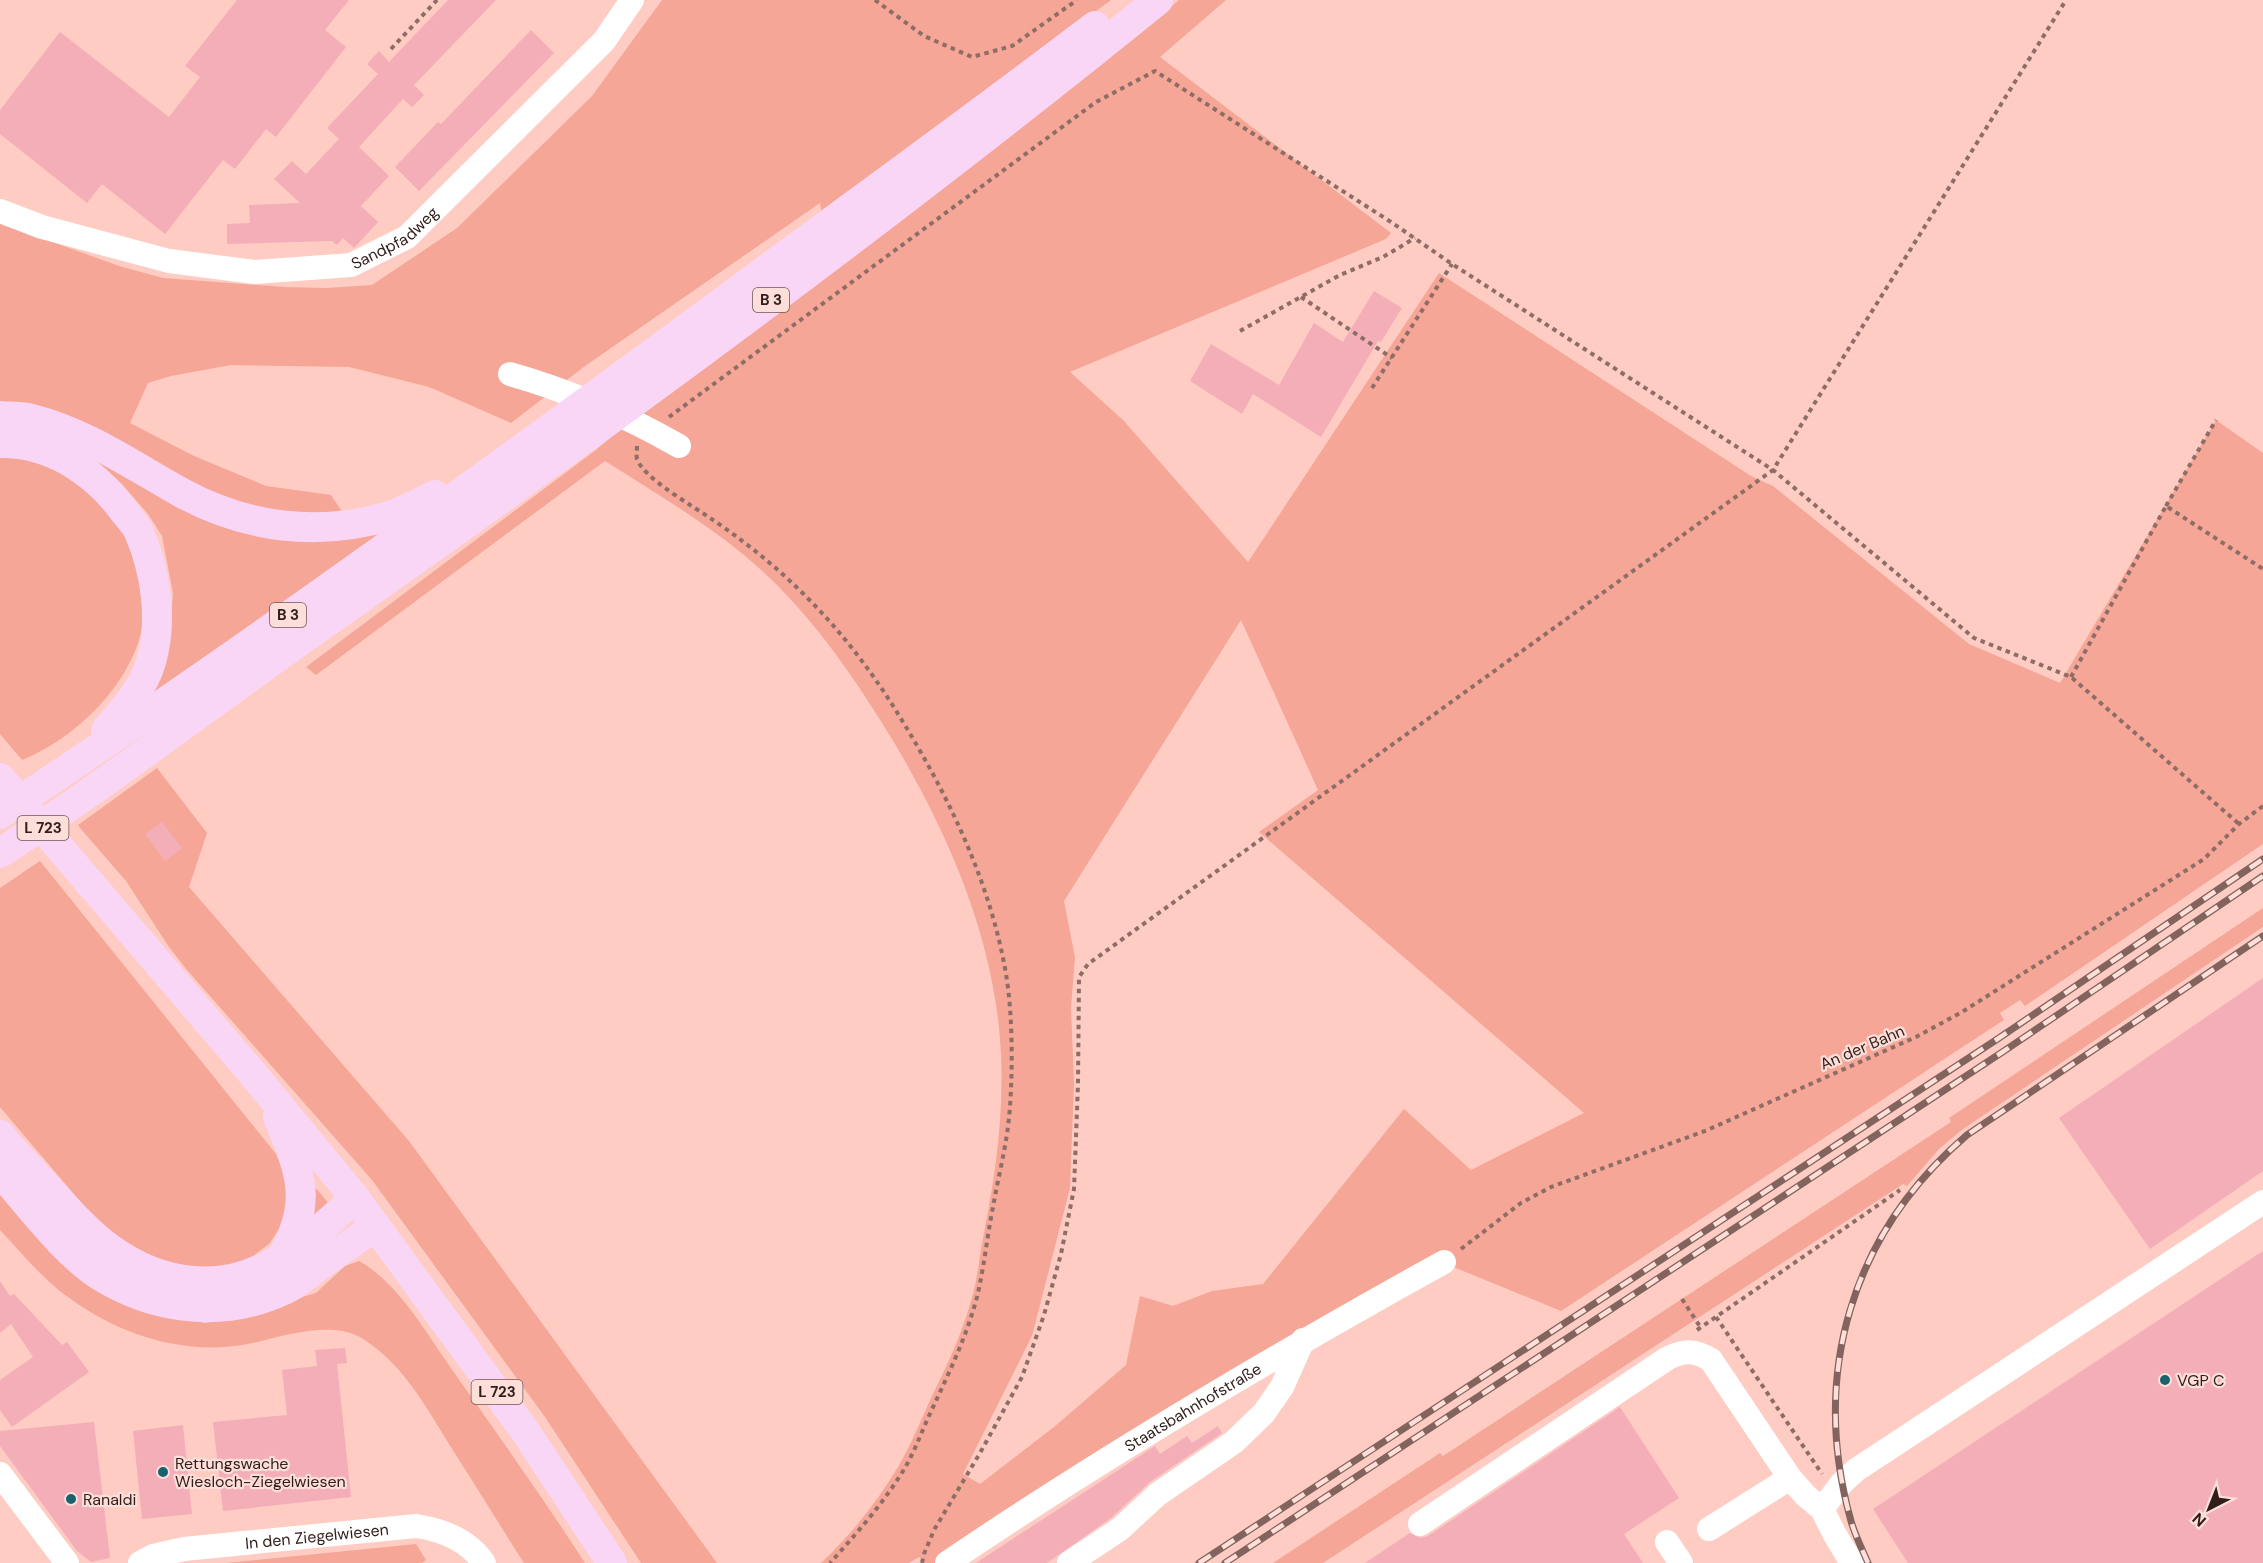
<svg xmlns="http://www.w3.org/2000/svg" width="2263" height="1563" viewBox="0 0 2263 1563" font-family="'DM Sans',sans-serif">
<rect width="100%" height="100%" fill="#feccc2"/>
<!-- green -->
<g fill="#f5a697" fill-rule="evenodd">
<path d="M 662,0 L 1111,0 L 822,216 L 820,203 L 585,366 L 511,423 L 429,387 L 349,367 L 231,365 L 171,376 L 148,383 L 130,423 L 194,456 L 266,486 L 331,495 L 343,513 L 304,516 L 244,505 L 0,405 L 0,223 L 119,266 L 163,278 L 284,287 L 327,288 L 372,285 L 457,228 L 592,96 Z"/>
<path d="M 1179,0 L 1226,0 L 1160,57 L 1391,233 L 1386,239 L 1070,372 L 1123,420 L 1248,562 L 1439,273 L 1751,476 L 1773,486 L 1969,644 L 2060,683 L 2216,420 L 2263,453 L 2263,844 L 2025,1006 L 2020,1000 L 2000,1013 L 2004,1020 L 1990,1029 L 1561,1311 L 1451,1266 L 1191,1401 L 935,1563 L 925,1563 L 919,1557 L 909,1563 L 821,1563 C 851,1535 877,1502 898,1467 C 911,1445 921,1420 932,1396 C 948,1364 964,1329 973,1294 C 977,1279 979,1264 981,1249 C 994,1184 1004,1121 1001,1055 C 996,943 951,839 895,744 C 861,688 825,634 779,587 C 729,536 665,499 605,461 L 316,675 L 306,667 L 596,450 L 648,405 L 1100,66 ZM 1241,620 L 1318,790 L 1259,832 L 1584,1113 L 1471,1170 L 1404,1109 L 1263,1284 L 1212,1291 L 1173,1306 L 1140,1296 L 1126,1365 L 1054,1427 L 980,1484 L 963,1474 L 1032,1336 L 1070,1188 L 1074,1083 L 1071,1008 L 1075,957 L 1064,901 Z"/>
<path d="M 30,425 L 165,496 L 377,529 L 383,537 L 162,692 L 146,693 L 171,622 L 173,593 L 162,536 L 148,514 L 122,484 L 95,459 Z"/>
<path d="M 0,455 C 17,456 33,459 49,466 C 57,469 65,476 72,481 C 80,486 92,492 98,499 C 126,530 147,573 144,616 C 138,678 78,738 22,760 L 0,734 Z"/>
<path d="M 157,768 L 207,833 L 189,887 L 409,1141 L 717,1563 L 641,1563 L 545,1417 L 372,1180 L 187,970 L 169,947 L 126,881 L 80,828 L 78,825 Z"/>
<path d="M 40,861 L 276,1154 L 288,1178 L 287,1201 L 282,1224 L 270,1243 L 248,1260 L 223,1270 L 186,1267 L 148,1258 L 120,1240 L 84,1206 L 0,1107 L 0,888 Z"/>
<path d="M 2263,908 L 2263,927 L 1963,1129 L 1939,1149 L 1907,1186 L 1903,1184 L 1323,1563 L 1273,1563 L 1440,1453 L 1443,1456 L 1951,1122 L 1949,1118 Z"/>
<path d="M 308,1179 L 331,1206 L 302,1229 Z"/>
<path d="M 0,1187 L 154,1311 L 205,1323 L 241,1315 L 316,1293 L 345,1266 L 359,1261 C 398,1282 428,1336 453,1371 C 498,1435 543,1498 585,1563 L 524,1563 C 501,1527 479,1491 456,1455 C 430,1414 406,1366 363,1339 C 332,1319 282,1337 248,1344 C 184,1356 119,1335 68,1297 C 42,1279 22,1253 0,1230 Z"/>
<path d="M 416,1544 L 426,1560 L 422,1563 L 226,1563 Z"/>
</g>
<!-- building -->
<g fill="#f3aeb7">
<path d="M 237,0 L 349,0 L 325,30 L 346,47 L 276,137 L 266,129 L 235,169 L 223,160 L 165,234 L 102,184 L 87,203 L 0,134 L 0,110 L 60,32 L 169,117 L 200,77 L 185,66 Z"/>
<path d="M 448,0 L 496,0 L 414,85 L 424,95 L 412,107 L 403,99 L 359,147 L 389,176 L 361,206 L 378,222 L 354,248 L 343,238 L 337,245 L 332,241 L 227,244 L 227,224 L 250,223 L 249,205 L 300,203 L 274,179 L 292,161 L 306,174 L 339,139 L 327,128 L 378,74 L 367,64 L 379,51 L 389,62 Z"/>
<path d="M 531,30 L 554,53 L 419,191 L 395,167 L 438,122 L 441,124 Z"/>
<path d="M 1374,291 L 1402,308 L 1381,342 L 1378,341 L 1321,437 L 1253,394 L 1242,414 L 1190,381 L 1211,344 L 1279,385 L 1314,323 L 1343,342 Z"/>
<path d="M 162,822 L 182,848 L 165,861 L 145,834 Z"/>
<path d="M 2263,978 L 2263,1171 L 2150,1249 L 2059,1118 Z"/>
<path d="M 2263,1251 L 2263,1563 L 1908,1563 L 1873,1509 Z"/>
<path d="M 0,1281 L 10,1296 L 14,1294 L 62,1345 L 67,1342 L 89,1372 L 12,1427 L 0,1410 L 0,1380 L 33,1357 L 11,1324 L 0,1333 Z"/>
<path d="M 345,1348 L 347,1363 L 337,1364 L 351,1497 L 223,1511 L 213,1422 L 287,1415 L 282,1370 L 317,1366 L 315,1350 Z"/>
<path d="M 1620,1407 L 1679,1498 L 1624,1534 L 1643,1563 L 1365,1563 L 1410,1533 L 1420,1538 L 1428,1536 Z"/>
<path d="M 94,1422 L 110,1558 L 91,1562 L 77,1551 L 0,1446 L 0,1431 Z"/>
<path d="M 183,1425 L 192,1514 L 142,1519 L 133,1431 Z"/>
<path d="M 1218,1426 L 1222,1433 L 1150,1482 L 1111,1518 L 1047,1563 L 976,1563 L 1155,1446 L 1160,1454 L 1187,1436 L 1192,1443 Z"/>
</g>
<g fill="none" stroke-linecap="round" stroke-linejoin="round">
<!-- path -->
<g stroke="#8d6d66" stroke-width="4" stroke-dasharray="4.5 4.5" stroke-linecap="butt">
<path d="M 875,0 L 924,36 L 972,57 L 1012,46 L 1077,0"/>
<path d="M 391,49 L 437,0"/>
<path d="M 1301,297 L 1392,358"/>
<path d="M 1240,331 L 1340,275 L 1383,257 L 1415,238"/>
<path d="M 1372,388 L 1452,264"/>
<path d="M 669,417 L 1096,102 L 1155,71 L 1391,222 L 1452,264 L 1773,470 L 1974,638 L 2071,677 L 2239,824"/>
<path d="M 637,446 C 637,451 636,454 637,459 C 644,479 695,507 713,520 C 793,574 853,639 903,722 C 950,799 991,885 1006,974 C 1013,1015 1013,1076 1009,1118 C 1006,1148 998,1178 993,1207 C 987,1237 984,1268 977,1297 C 966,1339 946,1379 928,1418 C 920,1436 913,1455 903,1471 C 882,1505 856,1534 830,1563"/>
<path d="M 2166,506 L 2216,420"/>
<path d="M 2071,677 L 2166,506 L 2263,569"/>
<path d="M 1461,1249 L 1521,1203 L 1551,1187 L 1705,1131 L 1916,1037 L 1962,1012 L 2204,859 L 2239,824 L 2263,806"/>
<path d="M 1682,1299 L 1701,1328"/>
<path d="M 1716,1317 L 1822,1474"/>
<path d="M 1697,1330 L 1900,1190"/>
<path d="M 922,1563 L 924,1554 L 934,1530 L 980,1453 L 1022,1377 L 1044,1315 L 1061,1254 L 1074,1189 L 1078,1084 L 1079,977 L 1088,964 L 1773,470 L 2066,0"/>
</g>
<!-- minor -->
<g stroke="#fff" stroke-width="24">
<path id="s1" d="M 0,211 L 42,227 L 169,261 L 255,272 L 351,265 L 407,237 L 604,41 L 632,0"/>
<path d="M 510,374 C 570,391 625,415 679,446"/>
<path d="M 0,1474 L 67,1563"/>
<path d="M 1822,1509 L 1842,1483 L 1856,1470 L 2263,1202"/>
<path d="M 1420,1524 L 1668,1358 C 1685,1350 1695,1350 1711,1360 L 1790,1478 L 1806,1496 L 1822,1509 L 1835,1535 L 1852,1563"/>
<path d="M 1709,1529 L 1790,1478"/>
<path d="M 1667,1542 L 1681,1563"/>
<path id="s2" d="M 140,1563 L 153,1556 L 184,1549 L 416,1526 C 443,1530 468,1540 484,1563"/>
<path id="s3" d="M 947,1563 C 1108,1454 1274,1356 1444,1262"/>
<path d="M 1069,1563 L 1120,1529 L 1158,1494 L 1234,1442 L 1264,1413 L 1282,1387 L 1303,1340"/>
</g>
<!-- major -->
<g stroke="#f9d6f5" stroke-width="30">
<path d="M 0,416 C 10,417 22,416 32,419 C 87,433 133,466 182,493 C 246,528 319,537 389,516 C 405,511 420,502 435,495"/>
<path d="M 0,443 C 50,442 94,471 123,510 C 128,517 136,524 139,532 C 156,572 163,620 151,662 C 144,687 123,711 106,730"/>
<path d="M 0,778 L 253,1074 L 355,1198 L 525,1431 L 612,1563"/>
<path d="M 0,814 C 247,650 486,476 725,300 C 848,209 973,119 1095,26"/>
<path d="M 0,853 C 105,785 205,708 307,636 C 597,433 883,223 1158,0"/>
<path d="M 278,1117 C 300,1171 314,1202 282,1256"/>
<path d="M 0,1135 C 14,1153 31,1169 46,1186 C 63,1205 80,1225 100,1241 C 149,1281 212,1296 269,1265 C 302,1248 328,1222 355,1198"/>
<path d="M 0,1172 C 29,1205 66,1255 102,1277 C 158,1311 226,1318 286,1289 C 297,1284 306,1275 316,1268 C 336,1254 356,1240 376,1226"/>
</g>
<defs>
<g id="rail">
<path d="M 1199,1563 L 1996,1040 L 2263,859"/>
<path d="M 1225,1563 L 2004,1051 L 2263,876"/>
<path d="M 1868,1563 C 1862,1549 1855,1535 1851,1521 C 1810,1374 1851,1234 1967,1135 L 2263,936"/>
</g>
</defs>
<!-- rail casing -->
<use href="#rail" stroke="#82635d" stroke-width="7"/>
<!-- rail -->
<use href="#rail" stroke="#feded8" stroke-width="4.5" stroke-dasharray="14" stroke-linecap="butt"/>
</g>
<!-- markers -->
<g fill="#18636f" stroke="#feded8" stroke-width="2">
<circle cx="2165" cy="1380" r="6"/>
<circle cx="163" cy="1472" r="6"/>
<circle cx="71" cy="1499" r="6"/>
</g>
<g text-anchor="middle" stroke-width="4.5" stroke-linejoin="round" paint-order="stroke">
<!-- shield labels -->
<g fill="#feded8" stroke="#6e5853" stroke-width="1.5">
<rect x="753" y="288" width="36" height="24" rx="4.5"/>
<rect x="270" y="603" width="36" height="24" rx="4.5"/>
<rect x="17.5" y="816" width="51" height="24" rx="4.5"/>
<rect x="471.5" y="1380" width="51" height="24" rx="4.5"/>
</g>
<g font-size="15" font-weight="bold" fill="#301e1a">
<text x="771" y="305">B 3</text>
<text x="288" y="620">B 3</text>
<text x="43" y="833">L 723</text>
<text x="497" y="1397">L 723</text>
</g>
<!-- street labels -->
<g font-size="16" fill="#301e1a" stroke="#feded8">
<text dy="6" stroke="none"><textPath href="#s1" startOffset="411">Sandpfadweg</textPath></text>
<text transform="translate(1862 1047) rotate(-23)" y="6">An der Bahn</text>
<text dy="6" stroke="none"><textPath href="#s3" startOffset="291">Staatsbahnhofstraße</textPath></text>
<text dy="6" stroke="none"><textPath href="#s2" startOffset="180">In den Ziegelwiesen</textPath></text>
</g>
<!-- poi labels -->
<g font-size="16" fill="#301e1a" stroke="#feded8" text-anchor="start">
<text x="2177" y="1386">VGP C</text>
<text x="175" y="1469">Rettungswache<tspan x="175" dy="18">Wiesloch-Ziegelwiesen</tspan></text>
<text x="83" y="1505">Ranaldi</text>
</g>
</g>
<!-- north arrow -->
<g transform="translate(2209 1509) rotate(222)" stroke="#feded8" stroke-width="4.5" paint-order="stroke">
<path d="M0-4.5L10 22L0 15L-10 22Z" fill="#301e1a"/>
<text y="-9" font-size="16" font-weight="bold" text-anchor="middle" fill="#301e1a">N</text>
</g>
</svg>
